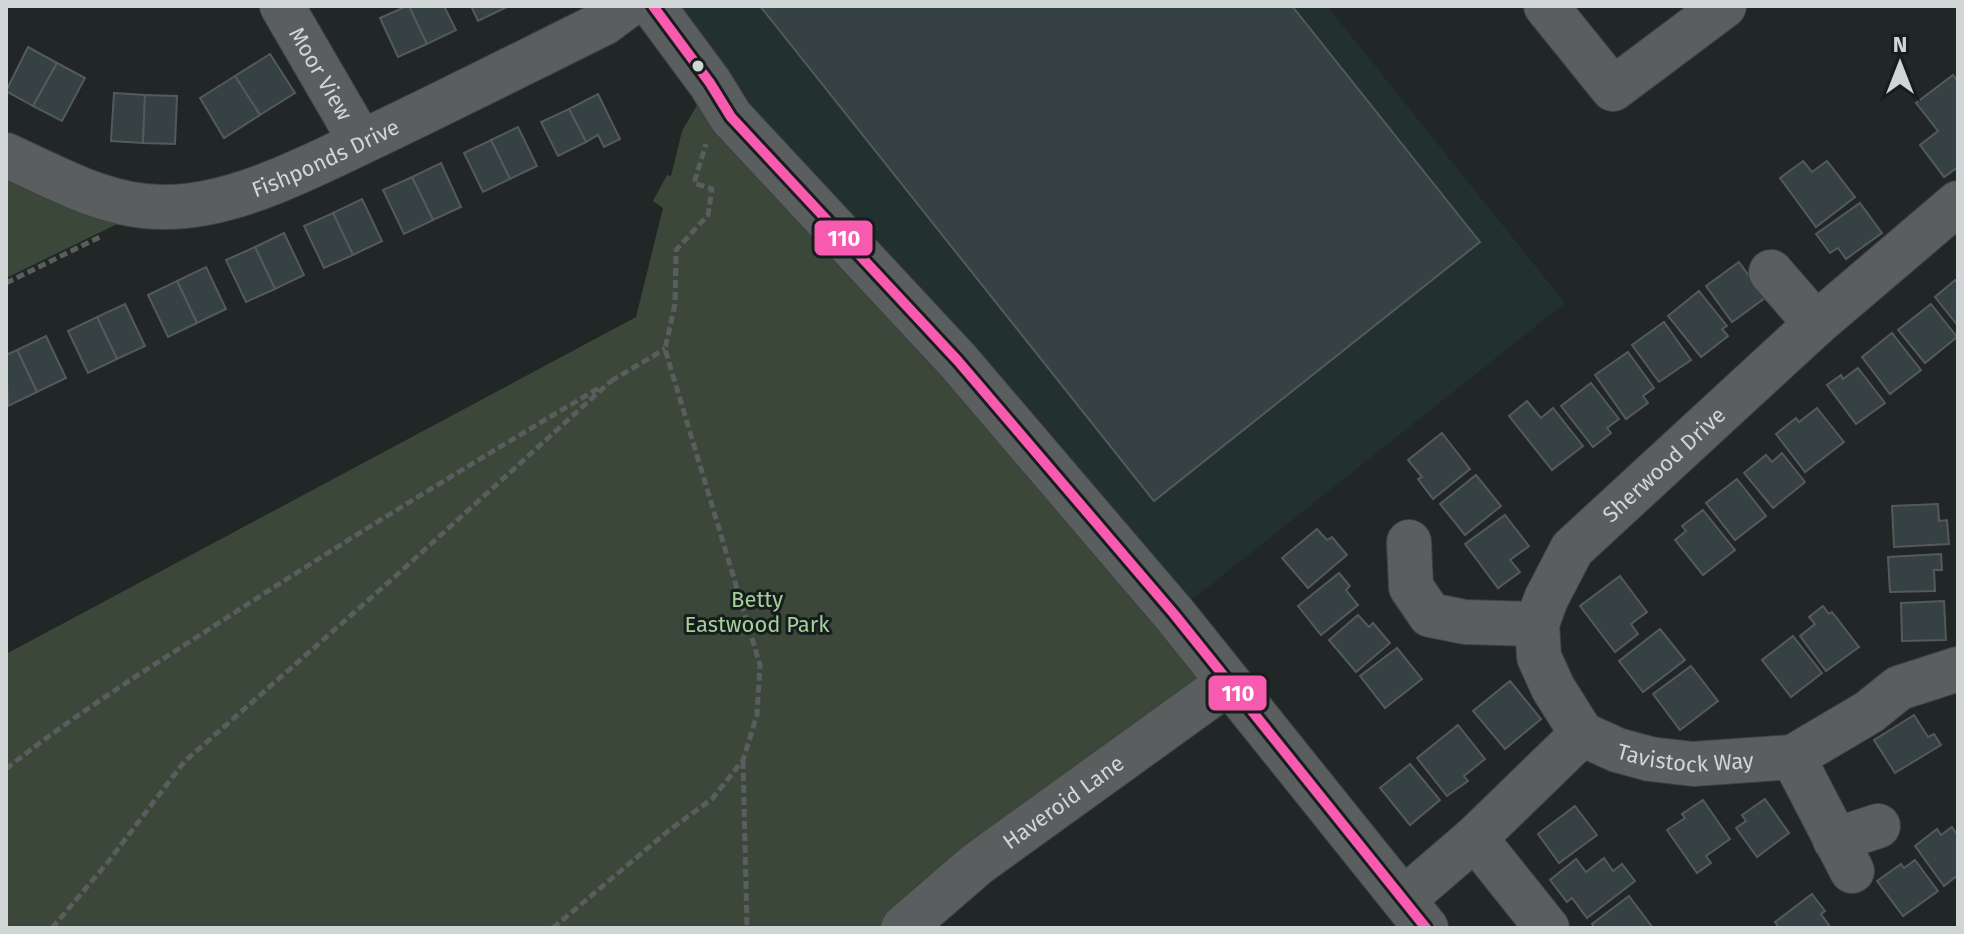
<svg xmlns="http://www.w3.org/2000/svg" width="1964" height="934" viewBox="0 0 1964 934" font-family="'Fira Sans',sans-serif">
<rect width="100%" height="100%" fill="#212626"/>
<!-- built -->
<path fill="#233030" d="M 653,6 L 1327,6 L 1565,303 L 1174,614 Z"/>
<!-- green -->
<g fill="#3b4739">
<path d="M 710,83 L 1228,683 L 903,928 L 6,928 L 6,654 L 636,317 L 663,208 L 653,201 L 667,175 L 671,176 L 682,131 Z"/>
<path d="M 6,163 L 144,211 L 6,278 Z"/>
</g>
<!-- building -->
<g fill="#364143" stroke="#555959" stroke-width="2">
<path d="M 407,6 L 409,6 L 427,44 L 398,57 L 380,18 Z"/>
<path d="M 409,6 L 444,6 L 456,30 L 427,44 Z"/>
<path d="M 471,6 L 506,6 L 507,7 L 478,21 Z"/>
<path d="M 760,6 L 1292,6 L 1480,242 L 1154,501 Z"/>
<path d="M 28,47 L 57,63 L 33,106 L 6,91 Z"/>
<path d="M 270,54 L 295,93 L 260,115 L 235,76 Z"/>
<path d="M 57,63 L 85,78 L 62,121 L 33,106 Z"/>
<path d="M 1953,75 L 1958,82 L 1958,167 L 1944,177 L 1920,145 L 1938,131 L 1916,103 Z"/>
<path d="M 235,76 L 260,115 L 224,138 L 200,98 Z"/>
<path d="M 114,93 L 145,95 L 143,143 L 111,141 Z"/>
<path d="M 598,94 L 620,139 L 604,147 L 598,135 L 586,142 L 569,109 Z"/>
<path d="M 145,95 L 177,96 L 175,144 L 143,143 Z"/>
<path d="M 569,109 L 586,142 L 558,156 L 541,122 Z"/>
<path d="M 518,127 L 537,166 L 510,179 L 491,140 Z"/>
<path d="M 491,140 L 510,179 L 483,192 L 464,153 Z"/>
<path d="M 1803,161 L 1812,172 L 1827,161 L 1855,197 L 1816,227 L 1780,178 Z"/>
<path d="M 441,163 L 461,207 L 433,220 L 412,177 Z"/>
<path d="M 412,177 L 433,220 L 404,234 L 383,190 Z"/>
<path d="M 362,199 L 382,241 L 353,255 L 333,213 Z"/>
<path d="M 1860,203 L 1882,233 L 1846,259 L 1838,248 L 1830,253 L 1816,234 Z"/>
<path d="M 333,213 L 353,255 L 324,268 L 304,226 Z"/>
<path d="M 284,233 L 304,275 L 275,289 L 255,247 Z"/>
<path d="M 255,247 L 275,289 L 246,302 L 226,260 Z"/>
<path d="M 1739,262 L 1765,298 L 1732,322 L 1706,286 Z"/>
<path d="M 206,267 L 226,309 L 197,323 L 177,281 Z"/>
<path d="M 1955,280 L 1958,283 L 1958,326 L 1935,297 Z"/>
<path d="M 177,281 L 197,323 L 168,337 L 148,295 Z"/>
<path d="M 1699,291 L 1727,326 L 1722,329 L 1728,336 L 1701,357 L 1668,316 Z"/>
<path d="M 125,304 L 145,346 L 117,359 L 97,317 Z"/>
<path d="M 1931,304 L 1957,337 L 1925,363 L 1898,330 Z"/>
<path d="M 97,317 L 117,359 L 88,373 L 68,331 Z"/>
<path d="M 1664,322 L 1691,360 L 1659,382 L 1632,345 Z"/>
<path d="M 1892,333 L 1921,370 L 1890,394 L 1862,357 Z"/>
<path d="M 46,336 L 66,378 L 37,392 L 17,350 Z"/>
<path d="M 17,350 L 37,392 L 8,406 L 6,355 Z"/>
<path d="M 1628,352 L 1654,388 L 1643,396 L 1648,403 L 1626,419 L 1595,375 Z"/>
<path d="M 1858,368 L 1885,403 L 1856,424 L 1827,385 L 1841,375 L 1843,379 Z"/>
<path d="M 1591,383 L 1619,419 L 1607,428 L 1611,433 L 1593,447 L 1561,406 Z"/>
<path d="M 1527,401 L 1541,418 L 1553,408 L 1583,446 L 1552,470 L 1509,416 Z"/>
<path d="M 1817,408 L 1844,442 L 1805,472 L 1776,434 L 1796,418 L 1799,422 Z"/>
<path d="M 1442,433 L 1470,469 L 1433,499 L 1418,479 L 1422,477 L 1408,460 Z"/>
<path d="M 1782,453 L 1805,482 L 1773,508 L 1744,473 L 1766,455 L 1772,462 Z"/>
<path d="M 1476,475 L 1501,506 L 1465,535 L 1440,504 Z"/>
<path d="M 1737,479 L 1766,516 L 1735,540 L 1706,503 Z"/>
<path d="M 1938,504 L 1939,521 L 1947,520 L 1949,544 L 1894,547 L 1892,506 Z"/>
<path d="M 1703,510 L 1735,550 L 1703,575 L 1675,540 L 1686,531 L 1682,526 Z"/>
<path d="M 1505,515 L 1529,546 L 1510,560 L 1520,572 L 1498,588 L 1465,544 Z"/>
<path d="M 1317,529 L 1327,540 L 1332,537 L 1347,555 L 1308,588 L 1282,558 Z"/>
<path d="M 1941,554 L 1942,570 L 1934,570 L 1935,591 L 1890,592 L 1888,557 Z"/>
<path d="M 1339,573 L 1350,586 L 1346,590 L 1358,605 L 1321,635 L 1298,606 Z"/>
<path d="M 1620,576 L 1647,612 L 1631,624 L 1638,634 L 1615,652 L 1580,606 Z"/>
<path d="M 1944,601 L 1946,640 L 1902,641 L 1901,603 Z"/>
<path d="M 1823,606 L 1829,614 L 1832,612 L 1859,647 L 1826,671 L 1800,636 L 1815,624 L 1809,617 Z"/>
<path d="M 1358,615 L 1369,627 L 1373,623 L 1390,643 L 1356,672 L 1329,640 Z"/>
<path d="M 1660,629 L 1685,660 L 1643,692 L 1619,661 Z"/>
<path d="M 1793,636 L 1822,673 L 1791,697 L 1762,660 Z"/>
<path d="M 1397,648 L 1422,679 L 1385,708 L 1360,676 Z"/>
<path d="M 1691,666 L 1718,701 L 1680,730 L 1653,694 Z"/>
<path d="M 1510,681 L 1541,719 L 1505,749 L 1473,711 Z"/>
<path d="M 1914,715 L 1928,737 L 1934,734 L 1941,745 L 1895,773 L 1874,740 Z"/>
<path d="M 1458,725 L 1485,759 L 1464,776 L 1468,781 L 1447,796 L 1417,758 Z"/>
<path d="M 1410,764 L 1440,800 L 1410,825 L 1380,788 Z"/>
<path d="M 1765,799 L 1789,833 L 1757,857 L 1736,828 L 1746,821 L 1742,815 Z"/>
<path d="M 1703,800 L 1730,839 L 1706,856 L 1711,863 L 1697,873 L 1667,830 L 1685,818 L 1682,814 Z"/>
<path d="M 1575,806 L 1597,835 L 1559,863 L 1538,834 Z"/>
<path d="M 1952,827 L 1958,836 L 1958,875 L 1944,886 L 1915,846 L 1937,829 L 1941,835 Z"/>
<path d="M 1604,858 L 1613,871 L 1622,864 L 1635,881 L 1587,918 L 1572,898 L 1567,902 L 1550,880 L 1576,859 L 1586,872 Z"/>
<path d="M 1915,860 L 1938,891 L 1903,916 L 1877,881 L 1901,864 L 1904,868 Z"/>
<path d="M 1812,894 L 1825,911 L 1821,914 L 1831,928 L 1779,928 L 1775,922 Z"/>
<path d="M 1629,896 L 1653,928 L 1595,928 L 1592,924 Z"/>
</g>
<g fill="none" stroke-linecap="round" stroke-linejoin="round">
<defs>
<g id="minor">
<path id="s1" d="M 282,6 L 361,142"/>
<path d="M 653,6 L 710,83 L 731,117 L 958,361 L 1174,614 L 1426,928"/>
<path d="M 1546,6 L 1613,89 L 1724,6"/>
<path id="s2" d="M 6,155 C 55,177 106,207 161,207 C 235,209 319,162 385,131 C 458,96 531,59 604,23 L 627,6"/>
<path d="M 1771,272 L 1816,324"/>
<path d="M 1409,542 L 1411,587 L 1430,615 L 1465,622 L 1537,624"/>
<path id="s3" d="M 1582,734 L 1617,750 L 1650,759 L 1693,764 L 1793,757 L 1869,712 L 1899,688 L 1958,669"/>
<path d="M 1793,757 L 1852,871"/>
<path d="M 1475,838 L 1547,928"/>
<path d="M 1835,840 L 1878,826"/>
<path id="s4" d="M 1404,899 L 1475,838 L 1582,734 L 1553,688 L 1539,657 L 1537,624 L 1546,599 L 1572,549 L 1816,324 L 1958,203"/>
<path id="s5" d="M 903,928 L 977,864 L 1228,683"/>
</g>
</defs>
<!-- minor casing -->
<use href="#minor" stroke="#3e4242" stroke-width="46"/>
<!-- path -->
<g stroke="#5a5d5d" stroke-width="5" stroke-dasharray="8 4" stroke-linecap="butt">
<path d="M 6,283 L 102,236"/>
<path d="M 611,381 L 665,349"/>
<path d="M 743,761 L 747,928"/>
<path d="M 6,769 C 71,717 141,673 211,628 C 338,545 468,465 599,388"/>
<path d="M 52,928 L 108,862 L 184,762 L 390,581 L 611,381"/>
<path d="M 553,928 L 668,831 L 712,799 L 743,760 L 757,715 L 760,665 L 665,349 L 675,304 L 676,250 L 708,215 L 712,189 L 694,183 L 706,144"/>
</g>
<!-- minor -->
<use href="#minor" stroke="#5b5e5e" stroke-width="44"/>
<defs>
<path id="bus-1" d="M 653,6 L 710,83 L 731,117 L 958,361 L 1174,614 L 1426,928"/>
</defs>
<!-- bus-1 casing -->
<use href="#bus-1" stroke="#171d1d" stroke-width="16"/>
<!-- bus-1 -->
<use href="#bus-1" stroke="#f75aaf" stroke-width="10"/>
</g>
<!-- markers -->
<circle fill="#d0d5d5" stroke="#171d1d" stroke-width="3" cx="698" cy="66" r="7"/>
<g text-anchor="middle" stroke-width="6" stroke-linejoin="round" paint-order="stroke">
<!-- street labels -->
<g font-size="22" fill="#d0d5d5" stroke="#171d1d">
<text dy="8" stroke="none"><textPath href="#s1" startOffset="78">Moor View</textPath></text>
<text dy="8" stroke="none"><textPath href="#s2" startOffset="338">Fishponds Drive</textPath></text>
<text dy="8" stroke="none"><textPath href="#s4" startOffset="572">Sherwood Drive</textPath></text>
<text dy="8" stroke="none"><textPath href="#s3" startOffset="108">Tavistock Way</textPath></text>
<text dy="8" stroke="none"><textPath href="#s5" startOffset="204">Haveroid Lane</textPath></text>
</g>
<!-- park labels -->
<g font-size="22" fill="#a4ce9c" stroke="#171d1d">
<text x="757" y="607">Betty<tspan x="757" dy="25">Eastwood Park</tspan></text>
</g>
</g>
<g stroke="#171d1d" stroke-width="3">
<rect x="813" y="219" width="61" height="38" rx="8" fill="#f75aaf"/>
<rect x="1207" y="674" width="61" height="38" rx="8" fill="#f75aaf"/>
</g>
<g font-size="22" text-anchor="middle" font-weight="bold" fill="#fff">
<text x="844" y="246">110</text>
<text x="1238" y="701">110</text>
</g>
<!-- border -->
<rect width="1964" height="934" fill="none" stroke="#d0d5d5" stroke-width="16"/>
<!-- north arrow -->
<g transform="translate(1900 64)" stroke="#171d1d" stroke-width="6" paint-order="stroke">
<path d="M0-6L14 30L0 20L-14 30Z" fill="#d0d5d5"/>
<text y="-12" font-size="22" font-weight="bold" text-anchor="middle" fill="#d0d5d5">N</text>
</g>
</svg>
